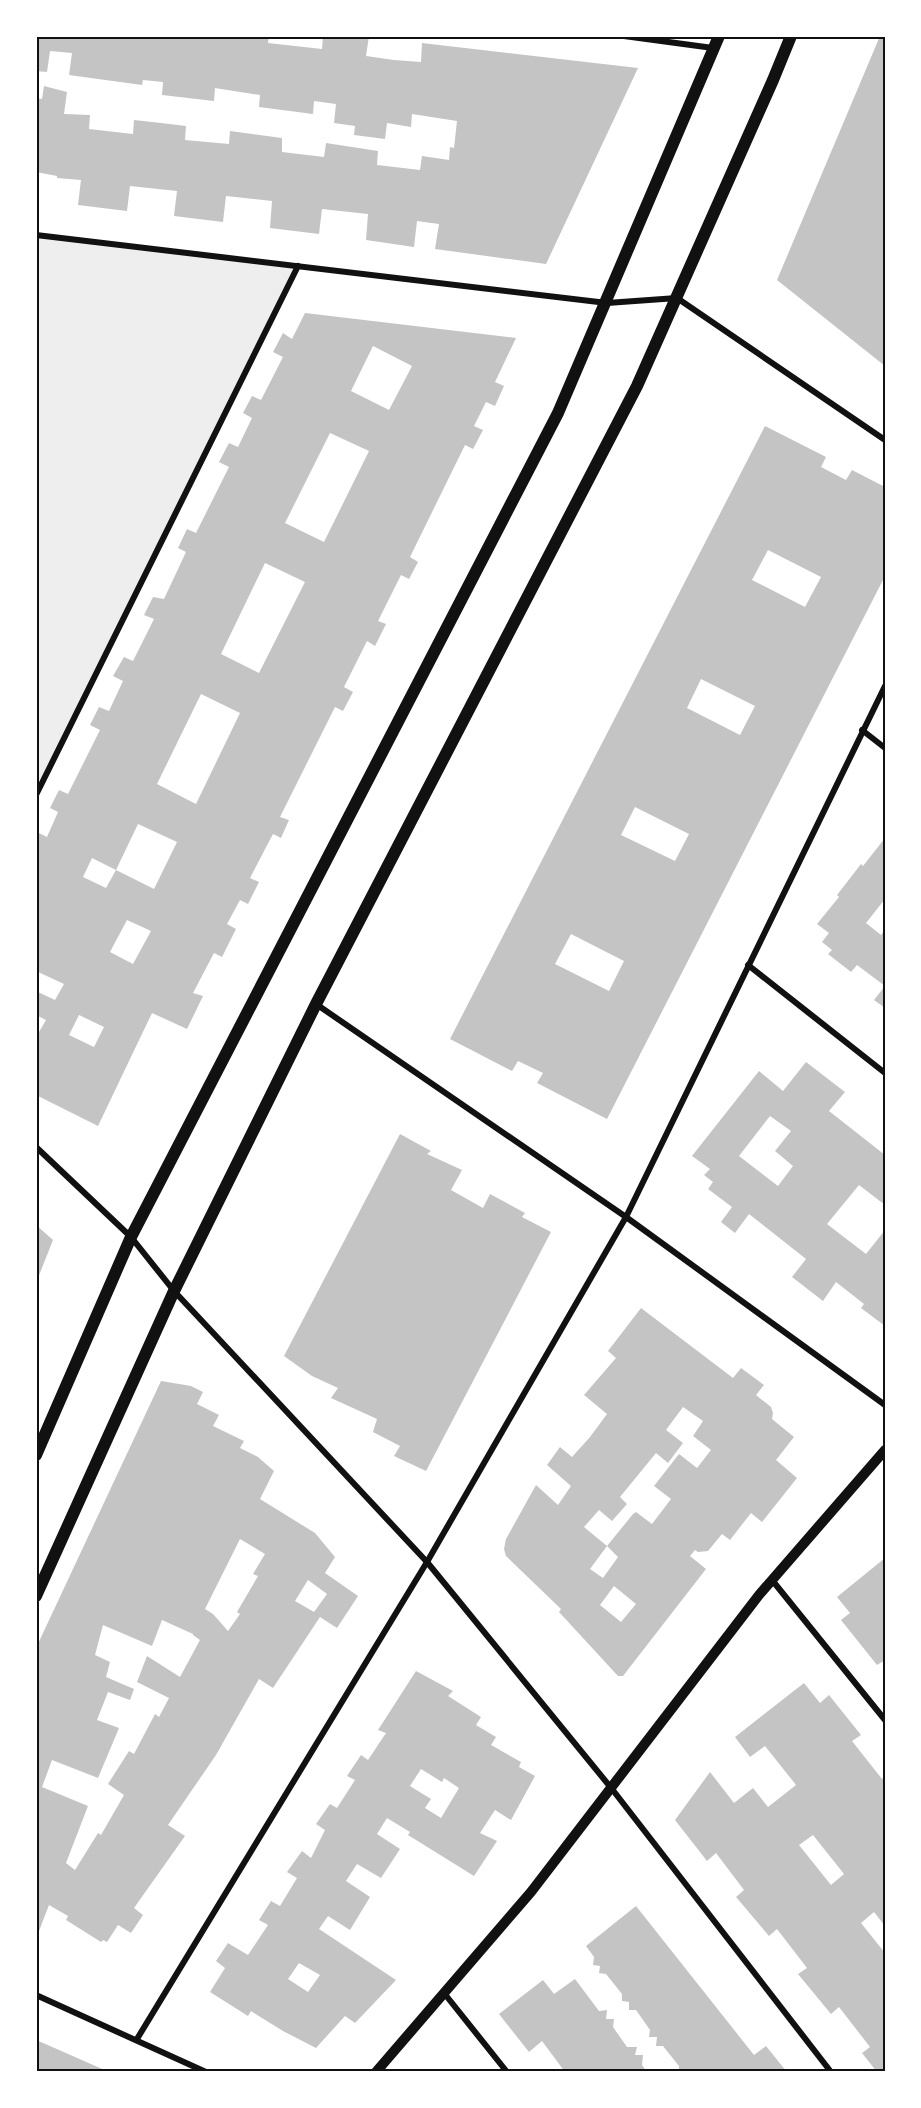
<svg xmlns="http://www.w3.org/2000/svg" width="921" height="2108" viewBox="0 0 921 2108" font-family="'Fira Sans Condensed',sans-serif">
<rect width="100%" height="100%" fill="#fff"/>
<!-- green -->
<path fill="#eee" d="M 36,235 L 298,266 L 36,795 Z"/>
<!-- building -->
<g fill="#c4c4c4" fill-rule="evenodd">
<path d="M 36,36 L 269,36 L 268,43 L 322,49 L 323,36 L 369,36 L 366,56 L 394,60 L 421,62 L 422,43 L 638,68 L 546,264 L 435,249 L 439,224 L 417,221 L 414,247 L 366,240 L 368,214 L 322,209 L 319,234 L 270,228 L 272,201 L 226,196 L 223,222 L 174,216 L 177,191 L 130,186 L 127,211 L 78,205 L 81,180 L 57,178 L 57,176 L 36,172 L 36,98 L 42,99 L 44,86 L 67,92 L 64,114 L 90,115 L 89,129 L 133,134 L 134,120 L 161,123 L 186,126 L 185,140 L 229,144 L 230,131 L 282,138 L 282,152 L 324,157 L 326,143 L 378,151 L 377,165 L 420,170 L 422,156 L 449,160 L 450,147 L 454,148 L 457,121 L 412,114 L 411,127 L 387,123 L 385,139 L 354,135 L 355,126 L 334,123 L 336,104 L 314,101 L 313,114 L 259,107 L 260,95 L 215,88 L 214,101 L 162,95 L 163,82 L 143,80 L 142,85 L 69,75 L 72,53 L 50,51 L 47,72 L 36,71 Z"/>
<path d="M 880,36 L 885,36 L 885,366 L 777,280 Z"/>
<path d="M 305,313 L 516,338 L 495,382 L 504,386 L 495,406 L 486,402 L 474,426 L 483,430 L 473,449 L 465,445 L 410,557 L 418,562 L 409,579 L 401,575 L 378,621 L 386,624 L 375,646 L 367,641 L 344,687 L 353,692 L 343,711 L 335,707 L 280,817 L 289,820 L 281,838 L 273,834 L 250,878 L 259,882 L 248,904 L 240,900 L 227,924 L 236,929 L 222,957 L 214,953 L 193,993 L 203,996 L 187,1029 L 152,1013 L 98,1126 L 36,1095 L 36,1031 L 39,1032 L 46,1020 L 36,1015 L 36,991 L 55,1000 L 64,984 L 36,971 L 36,835 L 37,832 L 47,837 L 58,812 L 50,808 L 59,790 L 68,794 L 100,730 L 90,725 L 99,707 L 109,711 L 123,681 L 113,676 L 124,657 L 133,661 L 154,619 L 144,615 L 153,597 L 164,599 L 186,552 L 178,548 L 187,529 L 196,533 L 229,467 L 219,462 L 229,443 L 238,447 L 252,418 L 243,413 L 252,396 L 261,400 L 283,357 L 273,352 L 283,333 L 292,339 ZM 373,346 L 412,366 L 389,410 L 351,391 ZM 330,433 L 369,451 L 324,542 L 285,523 ZM 265,563 L 305,582 L 259,673 L 221,654 ZM 201,694 L 240,713 L 196,804 L 157,784 ZM 138,824 L 177,842 L 154,889 L 116,870 ZM 92,858 L 116,870 L 106,888 L 83,877 ZM 127,920 L 151,931 L 133,964 L 110,952 ZM 79,1015 L 104,1027 L 94,1047 L 69,1035 Z"/>
<path d="M 765,426 L 826,457 L 821,467 L 846,480 L 852,470 L 885,487 L 885,576 L 607,1119 L 537,1083 L 543,1073 L 518,1061 L 512,1071 L 450,1039 ZM 768,550 L 821,577 L 805,607 L 752,580 ZM 701,679 L 755,706 L 740,735 L 687,708 ZM 635,807 L 689,834 L 675,861 L 621,835 ZM 571,934 L 624,961 L 609,991 L 555,964 Z"/>
<path d="M 885,838 L 885,899 L 866,923 L 881,935 L 885,930 L 885,1008 L 874,1000 L 885,986 L 857,965 L 851,972 L 828,954 L 832,950 L 822,942 L 829,933 L 817,924 L 839,897 L 837,895 L 861,864 L 863,866 Z"/>
<path d="M 806,1062 L 845,1092 L 829,1111 L 885,1155 L 885,1205 L 859,1185 L 827,1224 L 866,1254 L 885,1230 L 885,1326 L 861,1308 L 864,1304 L 836,1282 L 823,1301 L 792,1277 L 806,1259 L 749,1214 L 735,1233 L 721,1222 L 732,1207 L 708,1189 L 713,1182 L 704,1175 L 710,1169 L 692,1156 L 759,1071 L 783,1091 ZM 770,1116 L 791,1131 L 775,1151 L 793,1166 L 778,1186 L 739,1156 Z"/>
<path d="M 400,1134 L 431,1151 L 427,1154 L 462,1170 L 451,1190 L 483,1208 L 490,1194 L 525,1213 L 522,1217 L 551,1232 L 426,1471 L 394,1456 L 400,1446 L 373,1432 L 377,1419 L 331,1398 L 338,1388 L 312,1376 L 284,1356 Z"/>
<path d="M 36,1225 L 53,1240 L 36,1283 Z"/>
<path d="M 641,1308 L 733,1378 L 741,1368 L 764,1385 L 756,1395 L 771,1407 L 773,1413 L 772,1419 L 794,1437 L 776,1460 L 797,1478 L 762,1522 L 751,1513 L 730,1540 L 722,1534 L 708,1551 L 698,1552 L 695,1550 L 690,1556 L 706,1569 L 623,1676 L 618,1676 L 559,1612 L 561,1609 L 506,1556 L 504,1549 L 506,1539 L 536,1485 L 558,1505 L 571,1486 L 547,1465 L 560,1447 L 572,1457 L 590,1437 L 607,1414 L 584,1395 L 616,1358 L 608,1351 ZM 683,1407 L 703,1421 L 693,1436 L 711,1450 L 697,1468 L 679,1454 L 654,1486 L 671,1499 L 652,1524 L 636,1512 L 633,1514 L 607,1546 L 618,1557 L 603,1578 L 590,1569 L 607,1546 L 584,1527 L 599,1510 L 612,1521 L 627,1504 L 620,1497 L 656,1453 L 668,1463 L 683,1443 L 666,1430 ZM 614,1586 L 636,1604 L 621,1622 L 600,1605 Z"/>
<path d="M 161,1381 L 191,1386 L 203,1392 L 197,1404 L 219,1415 L 213,1426 L 244,1441 L 240,1448 L 258,1457 L 274,1471 L 260,1499 L 315,1533 L 335,1557 L 325,1573 L 358,1596 L 337,1628 L 320,1617 L 273,1688 L 259,1679 L 216,1755 L 168,1825 L 185,1836 L 134,1908 L 143,1915 L 131,1933 L 118,1925 L 107,1942 L 103,1940 L 101,1942 L 66,1920 L 68,1916 L 49,1905 L 39,1931 L 36,1930 L 36,1648 ZM 240,1539 L 265,1554 L 253,1574 L 258,1576 L 237,1612 L 240,1614 L 228,1631 L 213,1614 L 205,1609 ZM 308,1580 L 327,1594 L 314,1612 L 295,1601 ZM 162,1620 L 193,1634 L 193,1635 L 200,1640 L 180,1677 L 147,1656 L 137,1682 L 169,1698 L 159,1717 L 155,1714 L 134,1754 L 129,1751 L 108,1784 L 124,1795 L 101,1835 L 98,1833 L 75,1870 L 66,1863 L 88,1806 L 42,1787 L 52,1760 L 98,1778 L 119,1728 L 97,1720 L 108,1692 L 130,1700 L 134,1689 L 106,1677 L 110,1662 L 95,1655 L 103,1625 L 152,1646 Z"/>
<path d="M 885,1558 L 885,1660 L 877,1665 L 841,1620 L 850,1613 L 837,1597 Z"/>
<path d="M 416,1671 L 453,1691 L 448,1696 L 481,1717 L 476,1725 L 496,1737 L 491,1745 L 521,1762 L 519,1767 L 535,1776 L 511,1820 L 495,1810 L 480,1833 L 497,1841 L 474,1876 L 408,1835 L 410,1832 L 387,1818 L 377,1834 L 400,1849 L 381,1878 L 357,1864 L 346,1881 L 370,1897 L 350,1930 L 328,1916 L 319,1929 L 396,1980 L 355,2023 L 345,2016 L 316,2048 L 283,2031 L 251,2011 L 248,2016 L 210,1992 L 225,1968 L 216,1961 L 228,1943 L 248,1955 L 268,1925 L 259,1920 L 271,1901 L 280,1906 L 297,1878 L 287,1872 L 302,1851 L 311,1858 L 325,1830 L 316,1824 L 330,1804 L 337,1808 L 355,1780 L 347,1776 L 361,1755 L 368,1760 L 386,1733 L 378,1730 ZM 421,1769 L 442,1782 L 444,1778 L 459,1788 L 441,1818 L 425,1808 L 431,1799 L 410,1786 ZM 299,1963 L 320,1975 L 308,1992 L 288,1979 Z"/>
<path d="M 804,1683 L 820,1703 L 829,1695 L 861,1735 L 852,1741 L 882,1779 L 885,1777 L 885,1926 L 874,1912 L 861,1923 L 885,1953 L 885,2072 L 877,2072 L 862,2053 L 870,2047 L 839,2007 L 831,2014 L 798,1974 L 807,1968 L 777,1929 L 769,1936 L 736,1897 L 744,1890 L 716,1853 L 707,1861 L 675,1820 L 710,1772 L 734,1803 L 753,1788 L 768,1807 L 796,1785 L 765,1746 L 750,1757 L 735,1737 ZM 813,1835 L 844,1874 L 831,1885 L 799,1845 Z"/>
<path d="M 636,1906 L 754,2055 L 766,2046 L 787,2072 L 679,2072 L 679,2066 L 663,2046 L 656,2046 L 657,2037 L 649,2037 L 650,2030 L 636,2010 L 629,2010 L 629,2002 L 622,2001 L 622,1994 L 606,1974 L 599,1973 L 600,1966 L 593,1965 L 594,1957 L 586,1946 Z"/>
<path d="M 575,1979 L 599,2011 L 607,2010 L 606,2019 L 614,2019 L 613,2027 L 627,2047 L 637,2047 L 635,2055 L 643,2055 L 642,2065 L 647,2072 L 565,2072 L 542,2041 L 529,2052 L 499,2014 L 543,1980 L 554,1994 Z"/>
<path d="M 36,2040 L 50,2046 L 109,2072 L 36,2072 Z"/>
</g>
<g fill="none" stroke-linecap="round" stroke-linejoin="round">
<!-- minor -->
<g stroke="#111" stroke-width="6">
<path d="M 624,36 L 713,48"/>
<path d="M 36,235 L 607,303 L 677,298 L 885,440"/>
<path d="M 862,730 L 885,748"/>
<path d="M 36,795 L 298,266"/>
<path d="M 748,965 L 885,1073"/>
<path d="M 316,1004 L 626,1217 L 885,1405"/>
<path d="M 36,1147 L 131,1237 L 174,1291 L 427,1562 L 612,1789 L 831,2072"/>
<path d="M 772,1580 L 885,1720"/>
<path d="M 444,1993 L 507,2072"/>
<path d="M 36,1995 L 206,2072"/>
<path d="M 137,2039 L 427,1562 L 626,1217 L 885,686"/>
</g>
<!-- tertiary -->
<path stroke="#111" stroke-width="10" d="M 376,2072 L 531,1892 L 759,1595 L 885,1450"/>
<!-- secondary -->
<g stroke="#111" stroke-width="12">
<path d="M 36,1455 L 131,1237 L 558,413 L 719,36"/>
<path d="M 36,1596 L 174,1291 L 316,1004 L 637,386 L 773,80 L 791,36"/>
</g>
</g>
<!-- border -->
<rect width="921" height="2108" fill="none" stroke="#ffffff" stroke-width="75"/>
<rect x="38" y="38" width="846" height="2032" fill="none" stroke="#111" stroke-width="2"/>
</svg>
